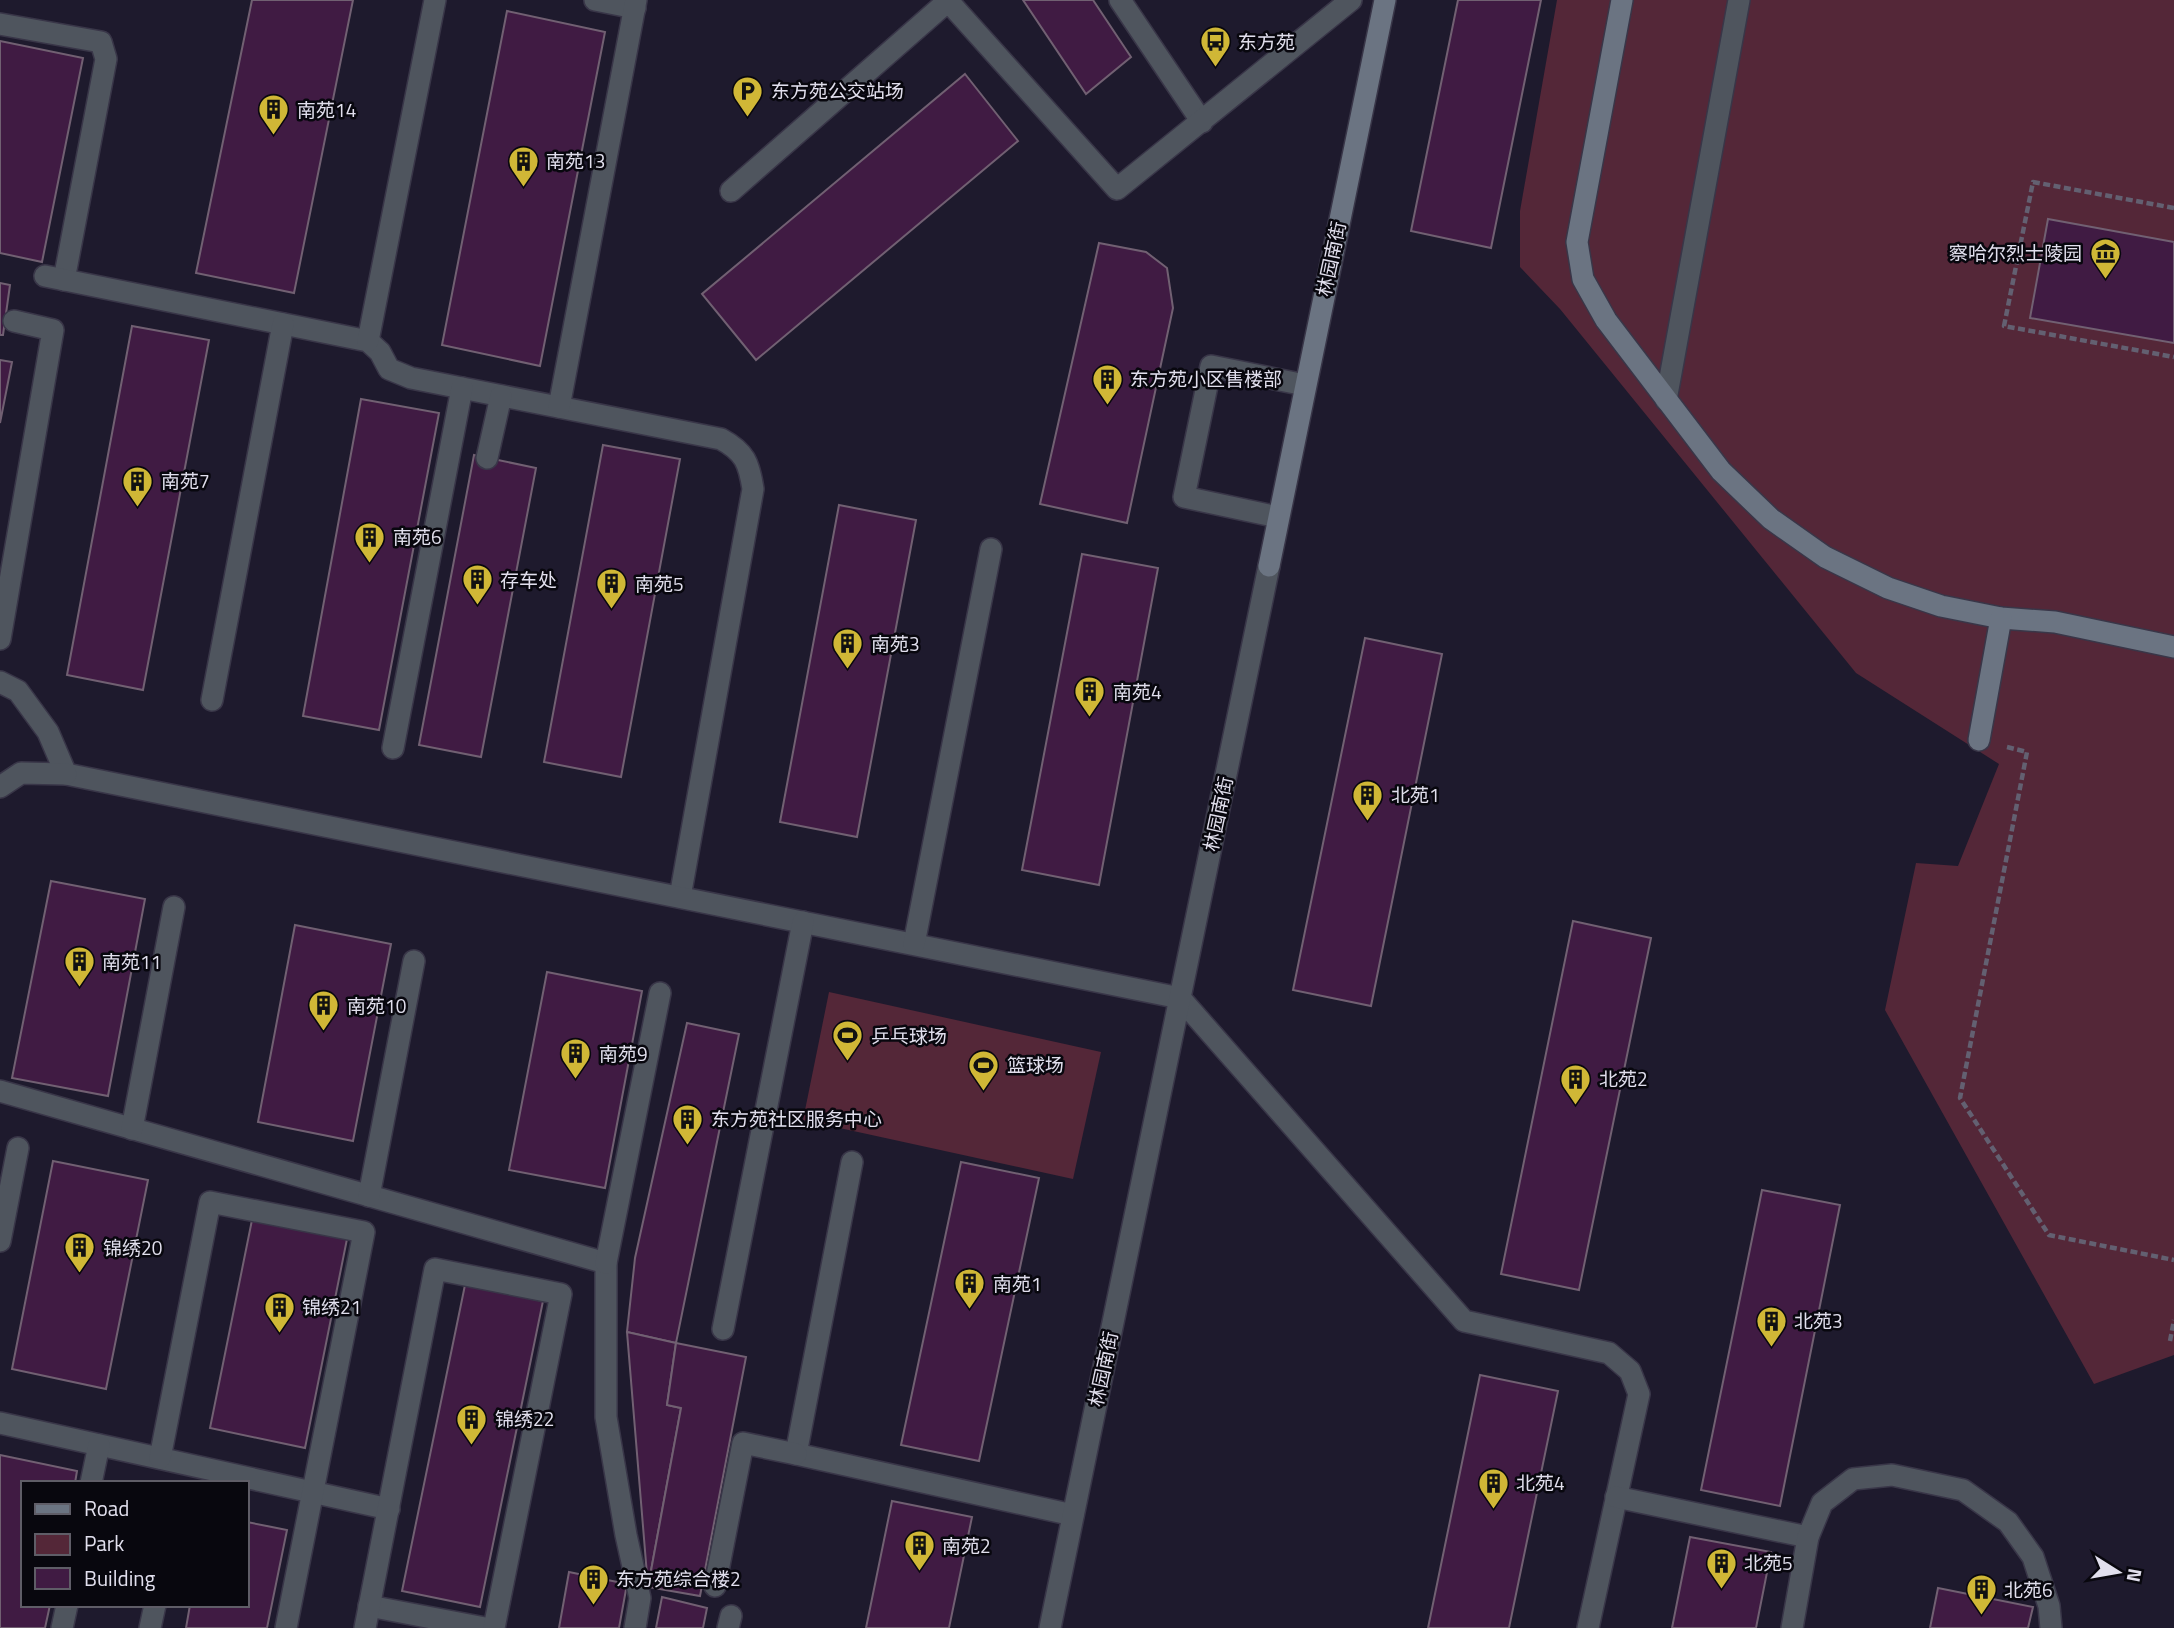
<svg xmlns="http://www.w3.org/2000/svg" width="2174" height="1628" viewBox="0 0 2174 1628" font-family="'Titillium Web','Noto Sans SC',sans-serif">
<rect width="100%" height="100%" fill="#1e1a2d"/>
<!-- green -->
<g fill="#542738">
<path d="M 1557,0 L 2174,0 L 2174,1355 L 2094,1384 L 1885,1010 L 1916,863 L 1958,866 L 1999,764 L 1856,673 L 1560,309 L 1520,267 L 1520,211 Z"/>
<path d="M 829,992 L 1101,1052 L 1073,1179 L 803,1120 Z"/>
</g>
<!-- building -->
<g fill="#401b43" stroke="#716072" stroke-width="2">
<path d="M 252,0 L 353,0 L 294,293 L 196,273 Z"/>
<path d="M 1023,0 L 1093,0 L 1131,57 L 1086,94 Z"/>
<path d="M 1458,0 L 1541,0 L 1491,248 L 1411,231 Z"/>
<path d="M 507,11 L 605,32 L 540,366 L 442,345 Z"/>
<path d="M 0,41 L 83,58 L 42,262 L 0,253 Z"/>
<path d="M 965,74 L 1018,141 L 756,360 L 702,294 Z"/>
<path d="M 2048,219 L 2174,242 L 2174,343 L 2030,318 Z"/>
<path d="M 1099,243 L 1146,252 L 1167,268 L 1173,308 L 1127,523 L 1040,504 Z"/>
<path d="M 0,283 L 10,285 L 3,335 L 0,335 Z"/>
<path d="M 132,326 L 209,340 L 143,690 L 67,675 Z"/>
<path d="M 0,360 L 12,362 L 0,423 Z"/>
<path d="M 361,399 L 439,413 L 379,730 L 303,716 Z"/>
<path d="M 603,445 L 680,459 L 621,777 L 544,762 Z"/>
<path d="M 474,455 L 536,468 L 481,757 L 419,745 Z"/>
<path d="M 839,505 L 916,520 L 857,837 L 780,822 Z"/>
<path d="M 1082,554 L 1158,568 L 1099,885 L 1022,870 Z"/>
<path d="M 1365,638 L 1442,654 L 1371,1006 L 1293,990 Z"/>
<path d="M 51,881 L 145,899 L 108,1096 L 12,1078 Z"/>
<path d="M 1573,921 L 1651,938 L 1579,1290 L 1501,1274 Z"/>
<path d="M 295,925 L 391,944 L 353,1141 L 258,1122 Z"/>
<path d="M 547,972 L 642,991 L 605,1188 L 509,1170 Z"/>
<path d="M 687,1023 L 739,1034 L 676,1343 L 627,1332 L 635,1258 Z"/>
<path d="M 53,1161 L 148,1180 L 106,1389 L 12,1369 Z"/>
<path d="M 961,1162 L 1039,1178 L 979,1461 L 901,1445 Z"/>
<path d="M 1762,1190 L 1840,1205 L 1780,1506 L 1701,1490 Z"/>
<path d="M 252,1220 L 347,1239 L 305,1448 L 210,1428 Z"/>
<path d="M 465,1285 L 543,1301 L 480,1607 L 402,1591 Z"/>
<path d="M 627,1332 L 676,1343 L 667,1405 L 681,1408 L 648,1587 Z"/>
<path d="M 676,1343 L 746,1357 L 700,1596 L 648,1587 L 681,1408 L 667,1405 Z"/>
<path d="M 1480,1375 L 1558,1391 L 1509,1628 L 1428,1628 Z"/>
<path d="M 0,1455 L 77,1471 L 75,1483 L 23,1483 L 23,1605 L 50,1605 L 45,1628 L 0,1628 Z"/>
<path d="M 892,1501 L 972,1517 L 949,1628 L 866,1628 Z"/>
<path d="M 247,1522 L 287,1530 L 267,1628 L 186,1628 L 190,1605 L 247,1605 Z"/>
<path d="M 1690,1537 L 1771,1552 L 1756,1628 L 1672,1628 Z"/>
<path d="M 569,1572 L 627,1584 L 619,1628 L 559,1628 Z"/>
<path d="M 1938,1588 L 2033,1607 L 2028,1628 L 1930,1628 Z"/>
<path d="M 662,1597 L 707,1608 L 703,1628 L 656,1628 Z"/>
</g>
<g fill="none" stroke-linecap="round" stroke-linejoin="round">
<defs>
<path id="lane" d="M 1666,400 L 1739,0"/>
<g id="street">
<path d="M 595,0 L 635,8"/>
<path d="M 1120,0 L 1202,122"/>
<path d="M 0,24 L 101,42 L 106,59 L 64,280"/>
<path d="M 731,191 L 948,1 L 1117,189 L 1351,0"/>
<path d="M 45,276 L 368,341 L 380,352 L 389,369 L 411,378 L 721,439 C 745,452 749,463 753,489 L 680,897"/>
<path d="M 368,341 L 435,0"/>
<path d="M 559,407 L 636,0"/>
<path d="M 487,458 L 501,396"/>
<path d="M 1278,517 L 1184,497 L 1211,366 L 1305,385"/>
<path d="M 0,639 L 53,330 L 14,321"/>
<path d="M 0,682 L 18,691 L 48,732 L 66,774 L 1180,998 L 1464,1321 L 1609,1353 L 1630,1371 L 1639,1394 L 1588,1628"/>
<path d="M 212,700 L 283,324"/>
<path d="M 393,748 L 462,388"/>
<path d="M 0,787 L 21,773 L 66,774"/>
<path d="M 914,944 L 991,549"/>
<path d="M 0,1091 L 606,1263 L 606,1417 L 626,1535 L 640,1598 L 635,1628"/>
<path d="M 132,1129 L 174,907"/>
<path d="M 852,1162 L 796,1454 L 1073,1515"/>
<path d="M 369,1196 L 414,961"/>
<path d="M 0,1241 L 18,1148"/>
<path d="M 606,1263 L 660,993"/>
<path d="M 723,1329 L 803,922"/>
<path d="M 0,1423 L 389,1509"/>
<path d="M 160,1458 L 210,1202 L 364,1232 L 286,1628"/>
<path d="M 91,1483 L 99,1445"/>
<path d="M 1616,1497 L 1808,1537"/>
<path d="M 715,1586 L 743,1443 L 796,1454"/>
<path d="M 369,1606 L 485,1628"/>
<path d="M 62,1628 L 67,1605"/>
<path d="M 150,1628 L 155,1605"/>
<path d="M 365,1628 L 435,1269 L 561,1294 L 494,1628"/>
<path d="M 728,1628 L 731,1616"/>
<path d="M 1050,1628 L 1269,566"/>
<path d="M 1792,1628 L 1808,1537 L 1822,1503 L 1853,1479 L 1892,1475 L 1963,1490 L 2008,1522 L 2033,1557 L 2049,1606 L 2051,1628"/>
</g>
<g id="secondary">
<path d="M 1622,0 L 1577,242 L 1583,279 L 1606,320 L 1721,471 L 1771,519 L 1825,557 L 1888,588 L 1941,606 L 2001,618 L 2055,622 L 2174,647"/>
<path d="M 1269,566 L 1385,0"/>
<path d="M 1979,740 L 2001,618"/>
</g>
</defs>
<!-- lane casing -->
<use href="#lane" stroke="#393648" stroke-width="24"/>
<!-- street casing -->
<use href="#street" stroke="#393648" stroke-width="24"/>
<!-- secondary casing -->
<use href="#secondary" stroke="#393648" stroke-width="24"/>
<!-- path -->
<g stroke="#636071" stroke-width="4.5" stroke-dasharray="7 3.5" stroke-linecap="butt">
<path d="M 2174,208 L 2033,182 L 2004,326 L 2174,357"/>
<path d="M 2007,747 L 2027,752 L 1960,1098 L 2049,1235 L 2174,1260"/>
<path d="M 2170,1341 L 2174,1320"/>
</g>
<!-- lane -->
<use href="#lane" stroke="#4f555e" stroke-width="21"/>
<!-- street -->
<use href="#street" stroke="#4f555e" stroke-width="21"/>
<!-- secondary -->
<use href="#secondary" stroke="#6b7482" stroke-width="21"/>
</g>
<!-- icons -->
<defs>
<symbol id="bus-pin" viewBox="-11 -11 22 30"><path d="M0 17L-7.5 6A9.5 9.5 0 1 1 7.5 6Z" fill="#d0b736" stroke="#08070e"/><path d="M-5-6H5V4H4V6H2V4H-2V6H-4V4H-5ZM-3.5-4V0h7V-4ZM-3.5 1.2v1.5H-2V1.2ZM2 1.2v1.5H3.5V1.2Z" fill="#111"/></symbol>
<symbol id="parking-pin" viewBox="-11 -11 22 30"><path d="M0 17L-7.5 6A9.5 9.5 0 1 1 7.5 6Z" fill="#d0b736" stroke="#08070e"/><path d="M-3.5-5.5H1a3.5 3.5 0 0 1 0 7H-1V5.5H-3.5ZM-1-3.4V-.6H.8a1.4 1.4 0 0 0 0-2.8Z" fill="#111"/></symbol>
<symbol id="building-pin" viewBox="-11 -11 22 30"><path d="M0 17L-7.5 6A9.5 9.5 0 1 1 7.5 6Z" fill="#d0b736" stroke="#08070e"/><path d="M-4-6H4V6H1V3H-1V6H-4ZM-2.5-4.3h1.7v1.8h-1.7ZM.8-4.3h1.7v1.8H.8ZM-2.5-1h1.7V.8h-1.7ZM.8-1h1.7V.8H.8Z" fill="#111"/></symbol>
<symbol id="museum-pin" viewBox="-11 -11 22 30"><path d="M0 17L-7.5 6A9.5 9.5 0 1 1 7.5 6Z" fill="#d0b736" stroke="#08070e"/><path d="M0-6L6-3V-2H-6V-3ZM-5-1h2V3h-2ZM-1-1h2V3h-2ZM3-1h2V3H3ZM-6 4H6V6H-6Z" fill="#111"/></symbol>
<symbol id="stadium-pin" viewBox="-11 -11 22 30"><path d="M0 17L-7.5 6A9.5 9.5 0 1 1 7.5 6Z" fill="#d0b736" stroke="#08070e"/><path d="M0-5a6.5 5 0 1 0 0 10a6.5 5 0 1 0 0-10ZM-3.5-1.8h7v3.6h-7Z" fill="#111"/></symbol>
</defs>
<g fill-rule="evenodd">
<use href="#bus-pin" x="1198" y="24" width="35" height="47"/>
<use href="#parking-pin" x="730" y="74" width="35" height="47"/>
<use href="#building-pin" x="256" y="92" width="35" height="47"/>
<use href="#building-pin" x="506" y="144" width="35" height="47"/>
<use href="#museum-pin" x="2088" y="236" width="35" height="47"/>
<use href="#building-pin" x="1090" y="362" width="35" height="47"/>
<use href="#building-pin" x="120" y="464" width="35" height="47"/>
<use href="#building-pin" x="352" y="520" width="35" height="47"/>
<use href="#building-pin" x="460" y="562" width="35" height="47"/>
<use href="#building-pin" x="594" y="566" width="35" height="47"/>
<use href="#building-pin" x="830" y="626" width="35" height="47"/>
<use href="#building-pin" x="1072" y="674" width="35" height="47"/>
<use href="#building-pin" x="1350" y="778" width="35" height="47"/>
<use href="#building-pin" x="62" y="944" width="35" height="47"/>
<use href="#building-pin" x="306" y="988" width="35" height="47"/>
<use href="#stadium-pin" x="830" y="1018" width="35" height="47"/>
<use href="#building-pin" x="558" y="1036" width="35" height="47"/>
<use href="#stadium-pin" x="966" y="1048" width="35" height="47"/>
<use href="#building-pin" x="1558" y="1062" width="35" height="47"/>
<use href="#building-pin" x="670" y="1102" width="35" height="47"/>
<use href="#building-pin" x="62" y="1230" width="35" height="47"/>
<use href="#building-pin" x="952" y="1266" width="35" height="47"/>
<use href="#building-pin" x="262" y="1290" width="35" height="47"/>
<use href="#building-pin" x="1754" y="1304" width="35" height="47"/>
<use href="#building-pin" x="454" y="1402" width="35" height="47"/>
<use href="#building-pin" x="1476" y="1466" width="35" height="47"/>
<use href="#building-pin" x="902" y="1528" width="35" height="47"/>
<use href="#building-pin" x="1704" y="1546" width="35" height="47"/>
<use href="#building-pin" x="576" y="1562" width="35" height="47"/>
<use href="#building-pin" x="1964" y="1572" width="35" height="47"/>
</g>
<g text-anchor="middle" stroke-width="5" stroke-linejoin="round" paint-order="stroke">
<!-- poi labels -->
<g font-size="19" fill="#e1dfed" stroke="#08070e" text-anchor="start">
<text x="1238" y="49">东方苑</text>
<text x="771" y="98">东方苑公交站场</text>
<text x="297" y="117">南苑14</text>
<text x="546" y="168">南苑13</text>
<text x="2082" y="260" text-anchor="end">察哈尔烈士陵园</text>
<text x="1130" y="386">东方苑小区售楼部</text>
<text x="161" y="488">南苑7</text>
<text x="393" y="544">南苑6</text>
<text x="500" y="587">存车处</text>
<text x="635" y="591">南苑5</text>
<text x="871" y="651">南苑3</text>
<text x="1113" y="699">南苑4</text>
<text x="1391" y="802">北苑1</text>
<text x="102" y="969">南苑11</text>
<text x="347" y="1013">南苑10</text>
<text x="871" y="1043">乒乓球场</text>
<text x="599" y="1061">南苑9</text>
<text x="1007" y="1072">篮球场</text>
<text x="1599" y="1086">北苑2</text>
<text x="711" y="1126">东方苑社区服务中心</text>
<text x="103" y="1255">锦绣20</text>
<text x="993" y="1291">南苑1</text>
<text x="302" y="1314">锦绣21</text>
<text x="1794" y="1328">北苑3</text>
<text x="495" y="1426">锦绣22</text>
<text x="1516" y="1490">北苑4</text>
<text x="942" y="1553">南苑2</text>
<text x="1744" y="1570">北苑5</text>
<text x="616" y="1586">东方苑综合楼2</text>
<text x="2004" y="1597">北苑6</text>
</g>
<!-- street labels -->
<g font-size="19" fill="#e1dfed" stroke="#08070e">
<text transform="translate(1331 259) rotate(-78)" y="7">林园南街</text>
<text transform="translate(1218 814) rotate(-78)" y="7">林园南街</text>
<text transform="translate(1103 1369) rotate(-78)" y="7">林园南街</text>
</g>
</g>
<!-- legend -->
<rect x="21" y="1481" width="228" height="126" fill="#08070e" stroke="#5f5d67" stroke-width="2"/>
<rect x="35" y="1504" width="35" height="10" fill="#6b7482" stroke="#5f5d67" stroke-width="2"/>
<text x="84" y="1516" font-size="21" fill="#e1dfed">Road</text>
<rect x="35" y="1534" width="35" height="21" fill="#542738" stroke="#5f5d67" stroke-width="2"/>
<text x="84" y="1551" font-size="21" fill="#e1dfed">Park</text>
<rect x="35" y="1568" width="35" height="21" fill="#401b43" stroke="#5f5d67" stroke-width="2"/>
<text x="84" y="1586" font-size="21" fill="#e1dfed">Building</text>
<!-- north arrow -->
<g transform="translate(2118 1572) rotate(101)" stroke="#08070e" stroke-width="5" paint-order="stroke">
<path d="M0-5L12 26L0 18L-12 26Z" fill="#e1dfed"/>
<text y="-10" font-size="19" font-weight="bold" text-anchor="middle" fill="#e1dfed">N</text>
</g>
</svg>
